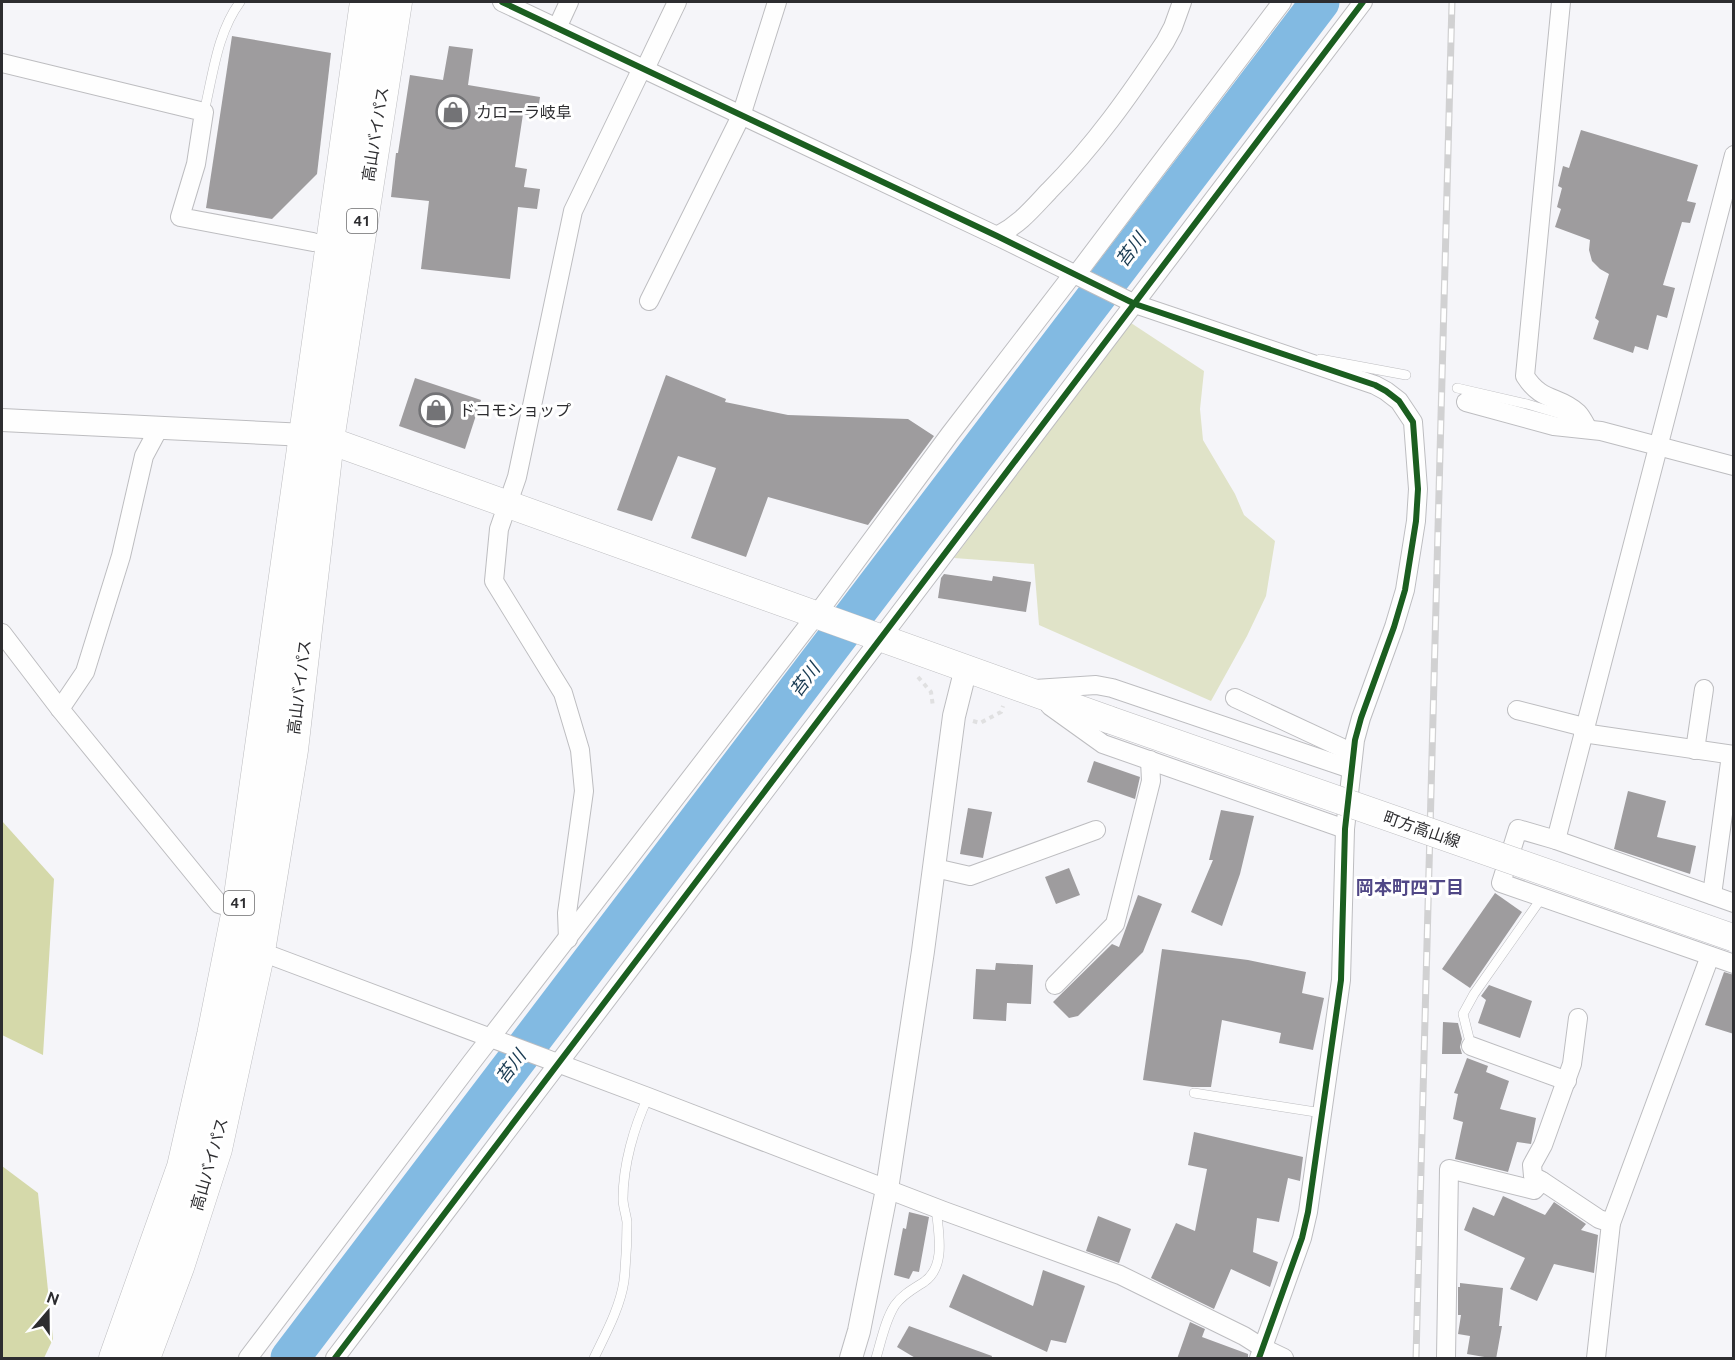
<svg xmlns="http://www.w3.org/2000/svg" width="1735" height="1360" viewBox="0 0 1735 1360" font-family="Ubuntu,'Noto Sans JP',sans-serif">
<rect width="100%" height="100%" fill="#f5f5f9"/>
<!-- green -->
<path fill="#e0e3c8" d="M 1131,323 L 1204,371 L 1200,409 L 1203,440 L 1235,494 L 1244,515 L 1275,541 L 1266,596 L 1247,636 L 1211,701 L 1039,625 L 1034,564 L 954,558 Z"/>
<!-- forest -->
<g fill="#d5d9aa">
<path d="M 2,821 L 54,879 L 43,1055 L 2,1035 Z"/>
<path d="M 2,1166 L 38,1193 L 53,1339 L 44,1358 L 2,1358 Z"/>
</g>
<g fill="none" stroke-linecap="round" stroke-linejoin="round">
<!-- river -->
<path stroke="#82bae2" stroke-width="39" d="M 290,1358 C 634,907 975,453 1320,2"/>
</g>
<!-- building -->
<g fill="#9e9c9e">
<path d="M 232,36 L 331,53 L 317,174 L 272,219 L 206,208 Z"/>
<path d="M 449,46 L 473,49 L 468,85 L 540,97 L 537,117 L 523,114 L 515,167 L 527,169 L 524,187 L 540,189 L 537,209 L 518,207 L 510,279 L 421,269 L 429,201 L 391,197 L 396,153 L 398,153 L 410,75 L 443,80 Z"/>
<path d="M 1581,130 L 1698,165 L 1687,201 L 1696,203 L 1690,223 L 1682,222 L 1663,285 L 1675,288 L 1667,318 L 1657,315 L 1648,350 L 1635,346 L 1633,353 L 1593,339 L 1599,321 L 1595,318 L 1609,274 L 1600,269 L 1592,261 L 1589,250 L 1590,240 L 1555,227 L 1561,209 L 1557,207 L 1562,188 L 1558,186 L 1563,166 L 1569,168 Z"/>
<path d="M 666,375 L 726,399 L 725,402 L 788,415 L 908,419 L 934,436 L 868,525 L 768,497 L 746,557 L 691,538 L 716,468 L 678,456 L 652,521 L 617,510 Z"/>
<path d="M 415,378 L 481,400 L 465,449 L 399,426 Z"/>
<path d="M 944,574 L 992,581 L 993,576 L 1031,582 L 1026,612 L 938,598 L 941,578 Z"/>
<path d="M 1094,761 L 1140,777 L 1135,799 L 1087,782 Z"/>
<path d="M 1628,791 L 1666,801 L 1657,837 L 1696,846 L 1690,874 L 1614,849 Z"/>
<path d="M 968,808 L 992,812 L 983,858 L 960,854 Z"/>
<path d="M 1221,810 L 1254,816 L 1240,874 L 1222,926 L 1191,912 L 1213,860 L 1209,860 Z"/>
<path d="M 1069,868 L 1080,895 L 1056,904 L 1045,877 Z"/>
<path d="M 1495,893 L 1522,912 L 1470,988 L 1442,969 Z"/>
<path d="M 1138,895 L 1162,904 L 1143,952 L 1078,1016 L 1069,1018 L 1053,1002 L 1112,944 L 1119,947 Z"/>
<path d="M 1162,949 L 1248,960 L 1306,972 L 1302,993 L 1324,998 L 1313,1050 L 1279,1043 L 1281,1033 L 1222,1020 L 1211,1087 L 1192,1087 L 1143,1080 Z"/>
<path d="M 996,963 L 1033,965 L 1031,1004 L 1007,1003 L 1006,1021 L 973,1019 L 976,969 L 995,970 Z"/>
<path d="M 1724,972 L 1734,975 L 1734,1034 L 1705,1025 Z"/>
<path d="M 1489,985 L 1532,1001 L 1520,1038 L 1478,1023 L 1486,1000 L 1481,996 Z"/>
<path d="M 1443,1022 L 1458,1023 L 1462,1039 L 1460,1047 L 1462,1054 L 1442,1054 Z"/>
<path d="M 1467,1058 L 1488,1066 L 1486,1072 L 1509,1081 L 1500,1109 L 1536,1118 L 1531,1144 L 1517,1142 L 1508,1172 L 1455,1159 L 1463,1122 L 1453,1119 L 1458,1094 L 1454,1093 Z"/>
<path d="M 1194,1132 L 1303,1157 L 1300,1181 L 1288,1178 L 1279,1222 L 1257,1218 L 1253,1252 L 1278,1262 L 1270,1287 L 1231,1269 L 1214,1309 L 1151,1278 L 1176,1223 L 1195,1231 L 1207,1169 L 1188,1165 Z"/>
<path d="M 1503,1196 L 1545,1215 L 1554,1202 L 1586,1224 L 1581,1230 L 1598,1235 L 1594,1273 L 1554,1264 L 1537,1301 L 1510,1289 L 1525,1258 L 1464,1230 L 1473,1207 L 1494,1216 Z"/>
<path d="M 909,1212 L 929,1217 L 919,1272 L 913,1271 L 909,1279 L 894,1275 L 903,1228 L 906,1229 Z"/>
<path d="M 1098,1216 L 1131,1229 L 1119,1263 L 1086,1251 Z"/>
<path d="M 1043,1270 L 1085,1286 L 1066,1343 L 1051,1340 L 1047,1352 L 949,1307 L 963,1274 L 1033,1306 Z"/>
<path d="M 1460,1283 L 1503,1288 L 1499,1326 L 1502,1326 L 1496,1359 L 1467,1354 L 1470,1336 L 1458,1334 L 1461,1315 L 1458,1315 L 1458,1287 L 1460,1287 Z"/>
<path d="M 1190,1322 L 1205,1329 L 1202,1337 L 1248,1354 L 1248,1359 L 1177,1359 Z"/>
<path d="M 909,1326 L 992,1356 L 991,1359 L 917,1359 L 897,1347 Z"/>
</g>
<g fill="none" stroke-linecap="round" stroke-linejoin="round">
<defs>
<g id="service">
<path d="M 204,112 C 213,75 217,33 240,2"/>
<path d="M 1320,359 L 1406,375"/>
<path d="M 1457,388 L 1527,404 L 1577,419"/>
<path d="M 1471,1046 L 1463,1014 L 1474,994 L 1543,896"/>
<path d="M 1194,1093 L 1322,1113"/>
<path d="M 594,1358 C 605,1335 620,1308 624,1281 C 626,1262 627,1241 627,1222 C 626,1214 623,1206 623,1199 C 623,1165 634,1127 648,1097"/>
<path d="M 876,1358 C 881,1342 885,1320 895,1305 C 902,1295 913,1289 924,1282 C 947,1266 938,1231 936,1207"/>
</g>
<g id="minor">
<path d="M 502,2 L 997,236 L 1135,304 L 1375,385 L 1386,391 L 1399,401 L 1413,422 L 1418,489 L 1416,521 L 1405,590 L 1394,627 L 1361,718 L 1355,740 L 1345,829 L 1341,980 L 1308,1212 L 1302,1238 L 1259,1358"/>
<path d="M 1561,2 L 1525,376 C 1542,403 1559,395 1578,413 C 1582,417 1585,424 1588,429"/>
<path d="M 557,28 L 569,2"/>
<path d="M 2,63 L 204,112 L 196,164 L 180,217 L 313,242"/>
<path d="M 645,69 L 677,2"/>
<path d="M 997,236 C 1021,223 1031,210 1049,191 C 1094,146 1130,95 1165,42 L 1173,27 L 1182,2"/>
<path d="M 1076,275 L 1282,2"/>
<path d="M 649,301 L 741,116 L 777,2"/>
<path d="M 1466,402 L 1554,426 L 1601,431 L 1734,466"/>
<path d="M 2,633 L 60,709 L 219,904 L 238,910"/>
<path d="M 1035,689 L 1096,685 L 1112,688 L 1351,769"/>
<path d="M 1235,698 L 1353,753"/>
<path d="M 1050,706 L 1103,744 L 1345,829"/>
<path d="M 60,709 L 85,672 L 121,556 L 144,456 L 159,428"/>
<path d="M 1517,710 L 1584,727"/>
<path d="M 1583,733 L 1734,755"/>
<path d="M 1695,750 L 1704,689"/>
<path d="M 1556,840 L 1734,155"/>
<path d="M 935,868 L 970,876 L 1096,830"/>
<path d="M 1712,895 L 1731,755"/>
<path d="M 1734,903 L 1556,840 L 1518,829 L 1501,883 L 1734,964"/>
<path d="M 568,939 L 567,913 L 584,791 L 580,750 L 563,693 L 494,581 L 499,529 L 517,477 L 573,211 L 642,68"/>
<path d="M 259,951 L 648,1097 L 944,1211 L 1120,1275 L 1244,1336 L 1263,1348 L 1284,1358"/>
<path d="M 1055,985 L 1115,924 L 1151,781 L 1150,760"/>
<path d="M 1471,1046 L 1567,1081"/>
<path d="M 1542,1181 L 1533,1176 L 1532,1165 L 1543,1145 L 1572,1064 L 1578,1018"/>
<path d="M 248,1358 L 471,1063 L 817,614 L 950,434 L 1073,274"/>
<path d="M 335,1358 C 676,905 1022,455 1363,2"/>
<path d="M 1446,1358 L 1449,1169 L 1534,1190 L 1542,1181 L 1599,1219 L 1611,1223"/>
<path d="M 1596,1358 L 1611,1223 L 1710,956"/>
</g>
<g id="tertiary">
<path d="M 2,420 L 306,435"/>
<path d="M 851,1358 L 859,1331 L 887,1189 L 923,951 L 954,716 L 966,668"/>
</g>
<path id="secondary" d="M 308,435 L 328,440 L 1110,720"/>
<g id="trunk">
<path d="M 115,1358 L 183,1167 L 213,1035 L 238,910 L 366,2"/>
<path d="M 144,1358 L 178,1267 L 216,1149 L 259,951 L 292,750 L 328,440 L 396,2"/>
</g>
</defs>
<!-- service casing -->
<use href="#service" stroke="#bdbdc0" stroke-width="10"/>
<!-- minor casing -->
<use href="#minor" stroke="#bdbdc0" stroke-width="20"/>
<!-- tertiary casing -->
<use href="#tertiary" stroke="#bdbdc0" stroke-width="24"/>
<!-- secondary casing -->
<use href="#secondary" stroke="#bdbdc0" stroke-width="28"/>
<!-- trunk casing -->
<use href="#trunk" stroke="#bdbdc0" stroke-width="33"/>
<!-- path -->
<g stroke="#e0e0e1" stroke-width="4" stroke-dasharray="4.5 4.5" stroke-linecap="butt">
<path d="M 918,677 L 931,692 L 933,707"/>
<path d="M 973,721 L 980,723 L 1001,712 L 1003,706"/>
</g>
<!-- service -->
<use href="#service" stroke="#fefefe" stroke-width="9"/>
<!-- minor -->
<use href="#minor" stroke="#fefefe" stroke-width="18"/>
<!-- tertiary -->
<use href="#tertiary" stroke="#fefefe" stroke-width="22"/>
<!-- secondary -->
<use href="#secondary" stroke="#fefefe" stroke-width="27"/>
<!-- trunk -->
<use href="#trunk" stroke="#fefefe" stroke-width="32"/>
<defs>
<path id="rail" d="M 1416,1358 L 1452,2"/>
</defs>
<!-- rail casing -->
<use href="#rail" stroke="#d1d1d2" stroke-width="7"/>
<!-- rail -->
<use href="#rail" stroke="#fff" stroke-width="4.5" stroke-dasharray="14" stroke-linecap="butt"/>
<defs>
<path id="secondary-bridge" d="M 1110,720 L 1734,938"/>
</defs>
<!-- secondary-bridge casing -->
<use href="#secondary-bridge" stroke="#bdbdc0" stroke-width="28" stroke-linecap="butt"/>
<!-- secondary-bridge -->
<use href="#secondary-bridge" stroke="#fefefe" stroke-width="27"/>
<defs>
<g id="cycleway">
<path d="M 502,2 L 997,236 L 1135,304 L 1375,385 L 1386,391 L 1399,401 L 1413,422 L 1418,489 L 1416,521 L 1405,590 L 1394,627 L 1361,718 L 1355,740 L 1345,829 L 1341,980 L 1308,1212 L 1302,1238 L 1259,1358"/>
<path d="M 335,1358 C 676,905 1022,455 1363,2"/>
</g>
</defs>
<!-- cycleway casing -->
<use href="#cycleway" stroke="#fff" stroke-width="10"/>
<!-- cycleway -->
<use href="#cycleway" stroke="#1b5e20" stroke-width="6"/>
</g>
<!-- icons -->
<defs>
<symbol id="shop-ring" viewBox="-11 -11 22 22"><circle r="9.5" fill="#fff" stroke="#737376" stroke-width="1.5"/><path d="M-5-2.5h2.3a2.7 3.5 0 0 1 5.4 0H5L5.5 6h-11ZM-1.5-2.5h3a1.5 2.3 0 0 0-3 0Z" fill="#737376"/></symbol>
</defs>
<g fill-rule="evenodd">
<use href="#shop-ring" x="434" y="93" width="38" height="38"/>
<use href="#shop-ring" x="417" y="391" width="38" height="38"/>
</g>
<g text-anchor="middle" stroke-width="6" stroke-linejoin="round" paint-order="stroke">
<!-- shield labels -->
<g fill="#fff" stroke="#6c6c6e" stroke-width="1.5">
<rect x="347" y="209" width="30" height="24" rx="4.5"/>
<rect x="224" y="891" width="30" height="24" rx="4.5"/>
</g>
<g font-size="15" font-weight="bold" fill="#2d2d30">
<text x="362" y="226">41</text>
<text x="239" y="908">41</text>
</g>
<!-- poi labels -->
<g font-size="16" fill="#2d2d30" stroke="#fff" text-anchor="start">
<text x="476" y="118">カローラ岐阜</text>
<text x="459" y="416">ドコモショップ</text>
</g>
<!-- street labels -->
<g font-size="16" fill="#2d2d30" stroke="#fff">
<text transform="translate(375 134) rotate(-81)" y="6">高山バイパス</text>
<text transform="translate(299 687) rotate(-83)" y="6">高山バイパス</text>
<text transform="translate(1422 829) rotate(19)" y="6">町方高山線</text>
<text transform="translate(209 1164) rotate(-74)" y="6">高山バイパス</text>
</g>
<!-- water labels -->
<g font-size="18" font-style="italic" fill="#183a51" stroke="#fff">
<text transform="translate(1131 250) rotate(-53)" y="6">苔川</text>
<text transform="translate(805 680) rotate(-53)" y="6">苔川</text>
<text transform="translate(511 1067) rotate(-53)" y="6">苔川</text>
</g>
<!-- neighbourhood labels -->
<g font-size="18" font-weight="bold" fill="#504786" stroke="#fff">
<text x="1410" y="894">岡本町四丁目</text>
</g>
</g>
<!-- border -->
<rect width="1735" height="1360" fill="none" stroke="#2d2d30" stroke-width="6"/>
<!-- north arrow -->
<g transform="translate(48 1312) rotate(20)" stroke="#ffffff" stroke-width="4.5" paint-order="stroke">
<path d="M0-4.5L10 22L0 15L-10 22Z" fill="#2d2d30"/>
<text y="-9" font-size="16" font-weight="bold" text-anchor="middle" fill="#2d2d30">N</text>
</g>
</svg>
